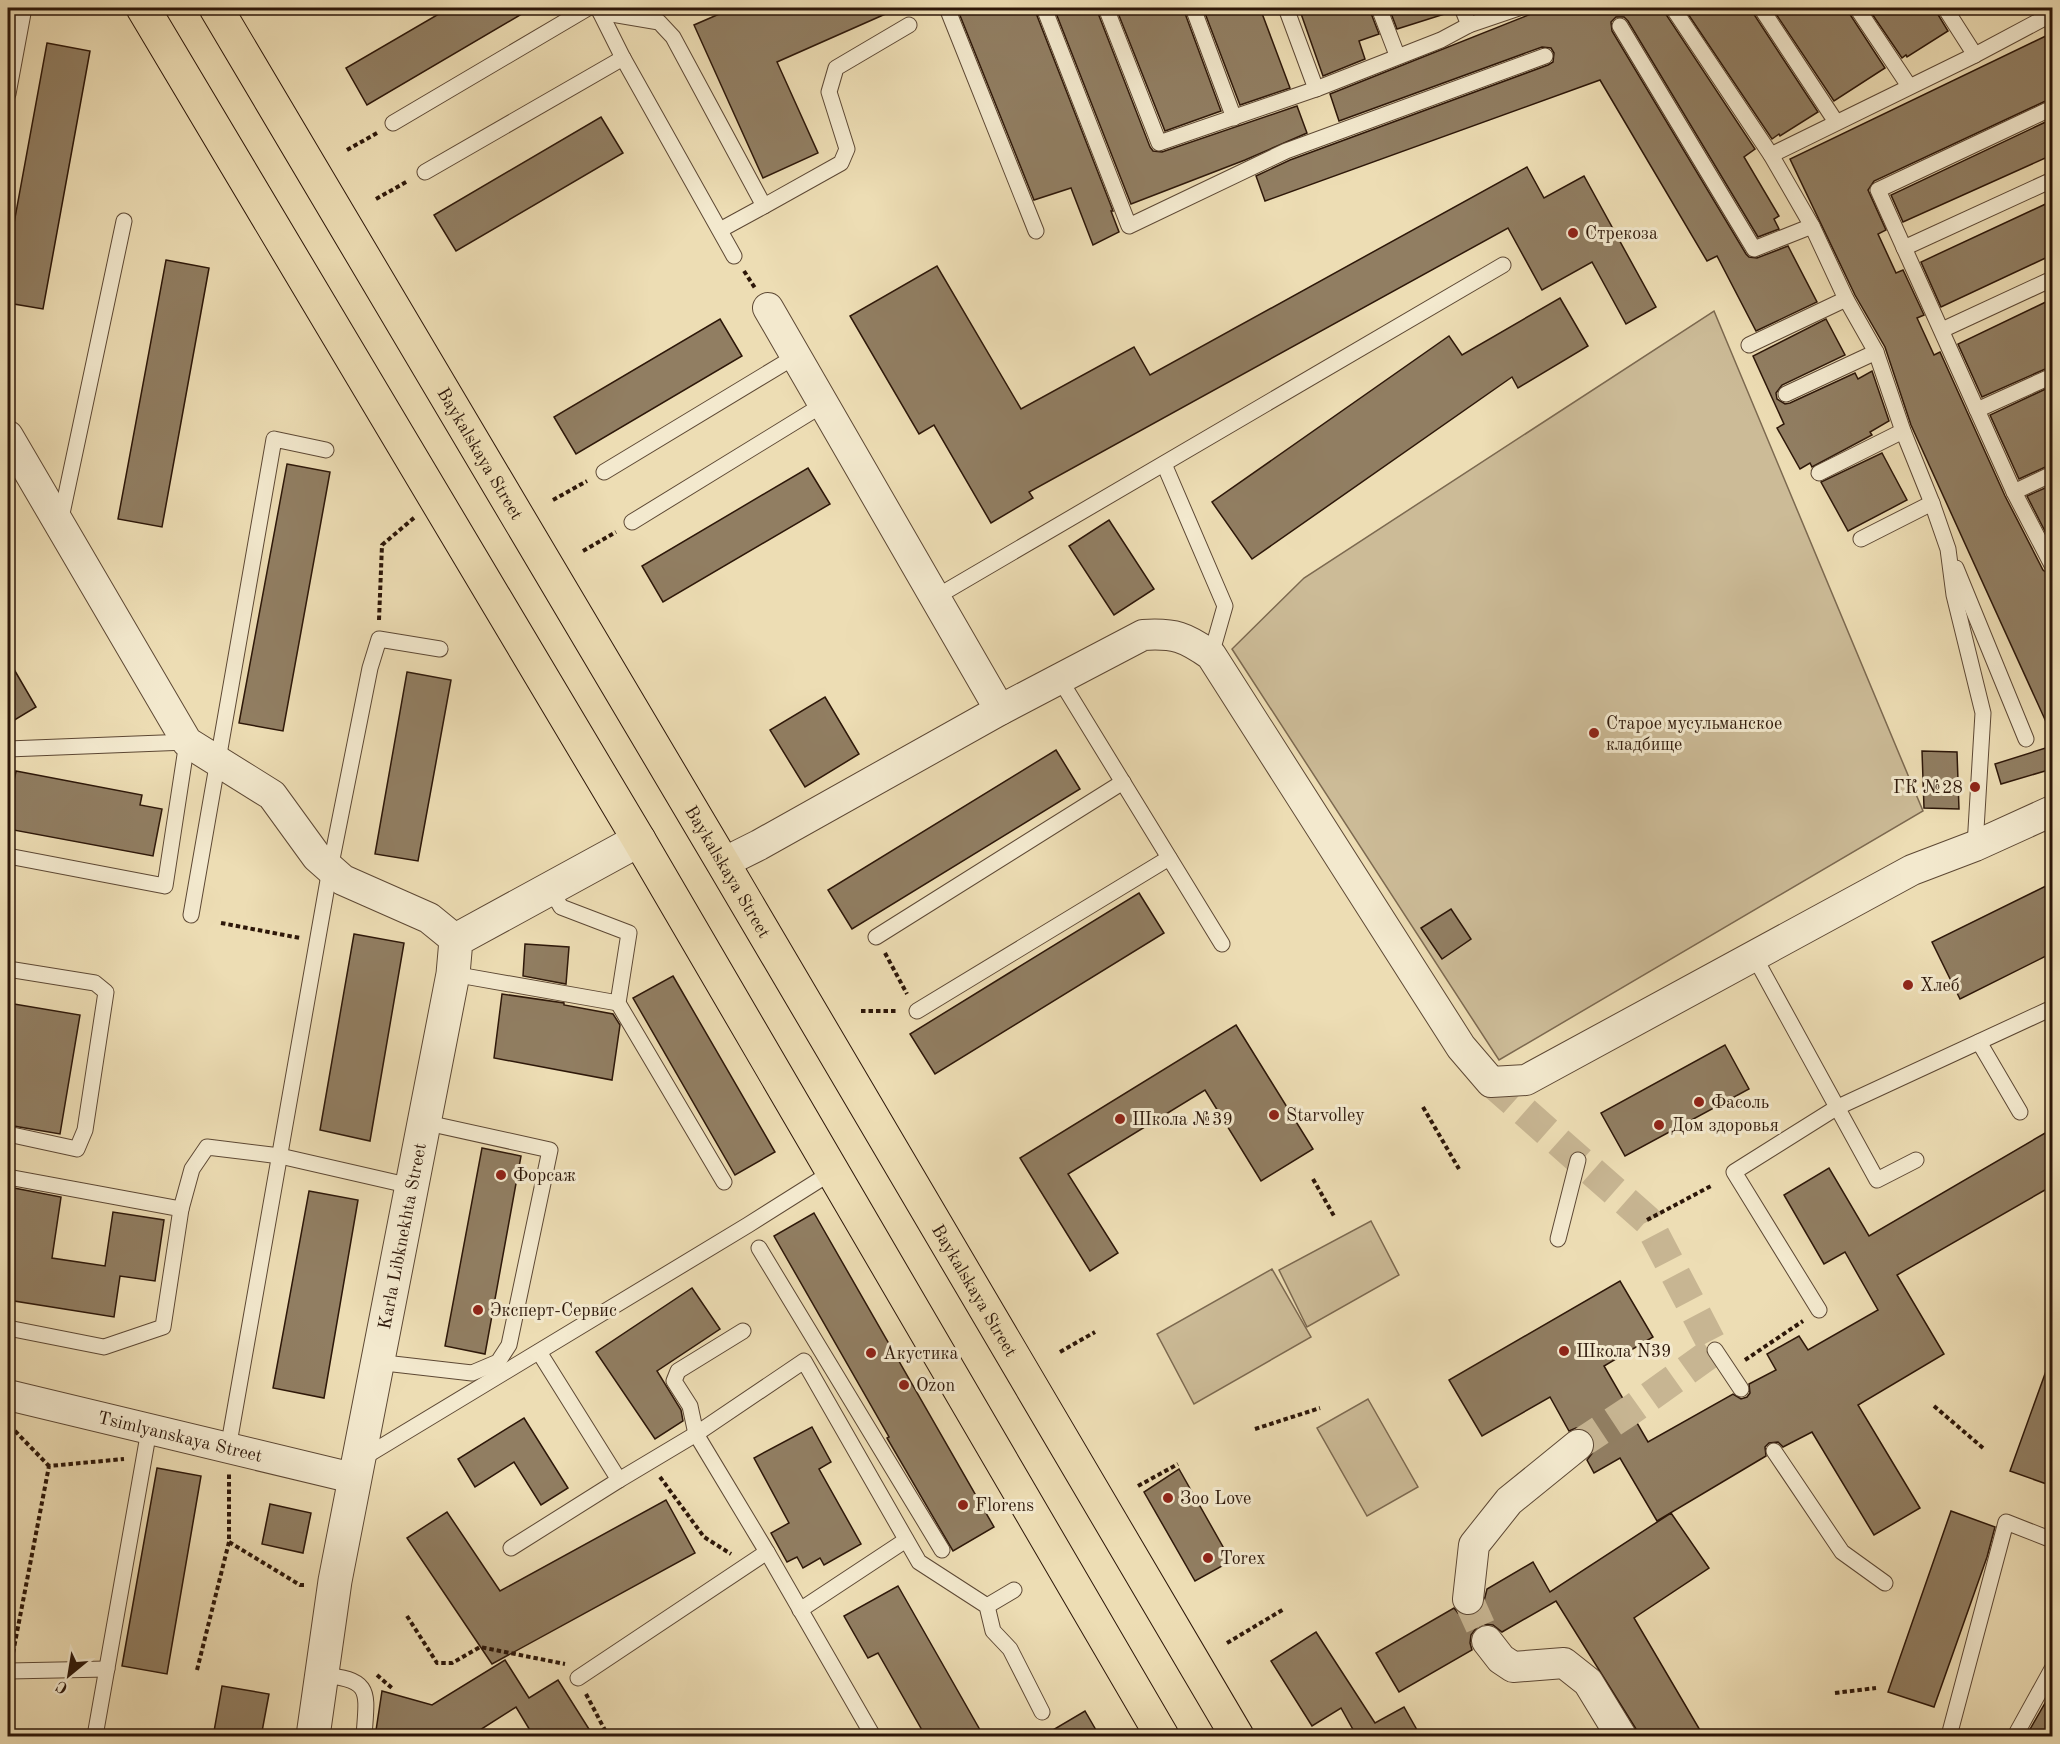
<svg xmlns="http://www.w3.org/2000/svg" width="2060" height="1744" viewBox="0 0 2060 1744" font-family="'Old Standard TT',serif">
<rect width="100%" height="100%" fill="#edddb4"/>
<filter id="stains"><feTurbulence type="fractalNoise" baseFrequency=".00333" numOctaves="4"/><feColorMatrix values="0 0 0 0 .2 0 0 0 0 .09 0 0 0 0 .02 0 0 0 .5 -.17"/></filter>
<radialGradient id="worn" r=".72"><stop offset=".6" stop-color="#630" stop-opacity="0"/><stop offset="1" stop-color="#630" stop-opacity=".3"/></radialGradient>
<!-- green -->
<g fill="#ccbb97" stroke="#7c6950" stroke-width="1.5">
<path d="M 1714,311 L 1923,811 L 1499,1060 L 1232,649 L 1304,578 Z"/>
<path d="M 1371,1221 L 1399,1275 L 1307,1327 L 1279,1270 Z"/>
<path d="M 1272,1269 L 1311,1337 L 1194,1404 L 1157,1334 Z"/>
<path d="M 1368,1399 L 1418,1487 L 1367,1516 L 1317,1428 Z"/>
</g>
<!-- building -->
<g fill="#917e62" stroke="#2d1709" stroke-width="1.5">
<path d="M 449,8 L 532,8 L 367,105 L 346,68 Z"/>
<path d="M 733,8 L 899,8 L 777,62 L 818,153 L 763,178 L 694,25 Z"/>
<path d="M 957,8 L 1034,8 L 1113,211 L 1111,211 L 1119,232 L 1093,245 L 1071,188 L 1034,200 Z"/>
<path d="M 1054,8 L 1096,8 L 1150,147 L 1153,151 L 1162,152 L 1297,106 L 1307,133 L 1245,160 L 1131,204 Z"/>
<path d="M 1116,8 L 1183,8 L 1221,111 L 1165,131 Z"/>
<path d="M 1203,8 L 1260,8 L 1290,88 L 1240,105 Z"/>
<path d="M 1299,8 L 1369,8 L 1379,34 L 1359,41 L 1365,59 L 1323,76 Z"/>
<path d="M 1389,8 L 1451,8 L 1451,12 L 1397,29 Z"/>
<path d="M 1546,8 L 1663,8 L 1665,13 L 1755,149 L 1744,157 L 1779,216 L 1774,219 L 1779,229 L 1758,237 L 1628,21 L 1624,17 L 1616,17 L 1611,22 L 1612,31 L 1746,254 L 1749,257 L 1757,258 L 1788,246 L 1817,302 L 1756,331 L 1717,256 L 1707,261 L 1600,80 L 1265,201 L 1256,176 L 1290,160 L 1548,65 L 1553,62 L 1554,53 L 1551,48 L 1542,47 L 1339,121 L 1330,94 Z"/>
<path d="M 1684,8 L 1751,8 L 1753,13 L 1818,112 L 1780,136 L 1779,134 L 1772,139 Z"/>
<path d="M 1772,8 L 1847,8 L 1849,13 L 1885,68 L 1834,101 Z"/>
<path d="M 1868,8 L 1935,8 L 1937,13 L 1948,31 L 1907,57 L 1906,55 L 1902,58 Z"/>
<path d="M 2052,33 L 2052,98 L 1874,181 L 1868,190 L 1886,230 L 1878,234 L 1896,273 L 1903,270 L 1924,315 L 1917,318 L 1934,355 L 1940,352 L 2005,496 L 2043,570 L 2047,573 L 2052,575 L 2052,735 L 1911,425 L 1885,347 L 1855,295 L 1790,159 Z"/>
<path d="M 47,43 L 90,51 L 43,309 L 8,303 L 8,256 Z"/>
<path d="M 601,117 L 623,153 L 456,251 L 434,215 Z"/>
<path d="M 2052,119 L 2052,155 L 1903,222 L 1891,195 Z"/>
<path d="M 1527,167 L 1544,198 L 1584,176 L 1656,307 L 1626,324 L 1592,262 L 1542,290 L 1508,228 L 1029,492 L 1033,498 L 991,523 L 934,425 L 919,434 L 850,316 L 937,266 L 1021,409 L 1134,347 L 1150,375 Z"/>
<path d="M 2052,201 L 2052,255 L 1941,307 L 1921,262 Z"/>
<path d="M 166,260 L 209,268 L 162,527 L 118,519 Z"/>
<path d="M 1560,298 L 1588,346 L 1518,388 L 1512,377 L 1252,559 L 1212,502 L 1449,336 L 1462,355 Z"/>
<path d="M 2052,299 L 2052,366 L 1982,397 L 1958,344 Z"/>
<path d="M 720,319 L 742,356 L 576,454 L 554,417 Z"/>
<path d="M 1826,319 L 1845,355 L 1782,385 L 1776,393 L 1777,399 L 1785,404 L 1790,403 L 1855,373 L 1858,379 L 1872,371 L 1889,421 L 1870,432 L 1872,435 L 1812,467 L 1810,463 L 1800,469 L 1777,428 L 1784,424 L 1753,356 Z"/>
<path d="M 2052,386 L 2052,464 L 2019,479 L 1990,415 Z"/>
<path d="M 1882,453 L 1907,500 L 1848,531 L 1821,482 Z"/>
<path d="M 287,464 L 330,472 L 283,731 L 239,723 Z"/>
<path d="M 808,468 L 830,504 L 663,602 L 642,566 Z"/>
<path d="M 2052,485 L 2052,545 L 2027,496 Z"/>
<path d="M 1109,520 L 1154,589 L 1114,615 L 1069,546 Z"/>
<path d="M 8,659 L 36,707 L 8,724 Z"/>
<path d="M 407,672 L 451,680 L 418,861 L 375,854 Z"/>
<path d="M 825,697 L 859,754 L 805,787 L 770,730 Z"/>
<path d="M 2052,746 L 2052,769 L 2001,784 L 1995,764 Z"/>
<path d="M 1056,750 L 1080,789 L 852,929 L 828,890 Z"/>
<path d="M 1922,751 L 1957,752 L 1959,809 L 1924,808 Z"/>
<path d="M 16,771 L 142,795 L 140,805 L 162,809 L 153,856 L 8,829 L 8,780 L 14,781 Z"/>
<path d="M 2052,883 L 2052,953 L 1960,999 L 1932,942 Z"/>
<path d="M 1139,893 L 1164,933 L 935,1074 L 910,1034 Z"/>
<path d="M 1451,909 L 1471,939 L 1442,959 L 1421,928 Z"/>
<path d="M 354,934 L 404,943 L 370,1141 L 320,1130 Z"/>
<path d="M 525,944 L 569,947 L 566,984 L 523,976 Z"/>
<path d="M 673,976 L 775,1152 L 735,1175 L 633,998 Z"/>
<path d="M 502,994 L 564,1003 L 564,1005 L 613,1014 L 620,1025 L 612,1080 L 494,1058 Z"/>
<path d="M 8,1003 L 80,1015 L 60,1134 L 8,1125 Z"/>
<path d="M 1236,1025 L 1313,1149 L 1261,1181 L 1205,1090 L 1068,1174 L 1118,1253 L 1090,1271 L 1020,1158 Z"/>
<path d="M 1725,1045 L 1749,1089 L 1625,1156 L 1601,1113 Z"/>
<path d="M 2052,1129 L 2052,1186 L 1897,1275 L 1944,1354 L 1858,1405 L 1920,1508 L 1874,1535 L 1812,1432 L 1783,1447 L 1778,1442 L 1769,1443 L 1765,1447 L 1766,1456 L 1657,1521 L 1620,1458 L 1594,1473 L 1587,1460 L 1594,1451 L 1595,1443 L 1592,1435 L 1584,1429 L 1576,1428 L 1569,1431 L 1550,1397 L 1482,1436 L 1449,1380 L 1620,1281 L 1653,1337 L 1604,1366 L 1648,1442 L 1733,1394 L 1741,1399 L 1747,1397 L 1750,1393 L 1749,1384 L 1776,1370 L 1767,1354 L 1799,1336 L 1808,1350 L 1878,1310 L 1845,1252 L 1824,1264 L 1784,1195 L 1829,1168 L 1869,1236 Z"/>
<path d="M 482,1148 L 521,1156 L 485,1354 L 445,1346 Z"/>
<path d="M 14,1188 L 61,1197 L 52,1258 L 105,1266 L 113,1212 L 164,1220 L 155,1281 L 120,1276 L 114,1317 L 8,1300 L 8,1230 Z"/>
<path d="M 309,1191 L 358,1200 L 324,1398 L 273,1388 Z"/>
<path d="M 814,1213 L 994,1527 L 953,1551 L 887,1438 L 889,1437 L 774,1236 Z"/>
<path d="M 692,1288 L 720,1329 L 657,1371 L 681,1410 L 683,1421 L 655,1439 L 596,1352 Z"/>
<path d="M 2050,1360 L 2052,1360 L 2052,1486 L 2010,1471 Z"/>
<path d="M 524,1418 L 568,1488 L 541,1505 L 514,1462 L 475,1487 L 458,1459 Z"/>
<path d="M 812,1427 L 831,1462 L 819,1469 L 861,1544 L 824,1565 L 820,1558 L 803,1568 L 797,1557 L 787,1562 L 771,1533 L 789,1523 L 754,1458 Z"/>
<path d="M 157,1468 L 201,1476 L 167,1674 L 122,1666 Z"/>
<path d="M 1179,1469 L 1231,1561 L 1195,1581 L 1144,1492 Z"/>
<path d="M 666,1500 L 695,1553 L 492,1664 L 407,1538 L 447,1512 L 500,1591 Z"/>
<path d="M 270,1504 L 311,1513 L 303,1553 L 262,1544 Z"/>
<path d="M 1951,1511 L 1995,1527 L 1987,1557 L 1934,1707 L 1888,1692 Z"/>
<path d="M 1671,1513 L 1709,1568 L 1634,1618 L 1704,1737 L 1641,1737 L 1556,1601 L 1502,1632 L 1493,1625 L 1484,1624 L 1477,1627 L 1471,1635 L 1470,1643 L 1472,1650 L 1399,1692 L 1376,1653 L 1454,1608 L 1458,1613 L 1466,1616 L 1475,1614 L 1482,1609 L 1487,1589 L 1533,1562 L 1550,1592 Z"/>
<path d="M 898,1586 L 984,1737 L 926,1737 L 878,1653 L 868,1658 L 844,1616 Z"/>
<path d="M 1316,1632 L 1375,1723 L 1404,1707 L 1421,1737 L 1352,1737 L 1356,1735 L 1341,1708 L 1312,1726 L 1271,1661 Z"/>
<path d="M 505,1660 L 529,1698 L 558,1680 L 594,1737 L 534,1737 L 516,1707 L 469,1737 L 375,1737 L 382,1691 L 432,1705 Z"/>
<path d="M 222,1686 L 269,1694 L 261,1737 L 213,1737 Z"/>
<path d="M 2052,1691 L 2052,1737 L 2026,1737 L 2029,1731 Z"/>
<path d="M 1085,1711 L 1100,1737 L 1041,1737 Z"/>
</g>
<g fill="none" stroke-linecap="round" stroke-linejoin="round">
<!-- minor-tunnel -->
<g stroke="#c7b592" stroke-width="30" stroke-dasharray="30 15" stroke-linecap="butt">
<path d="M 1491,1082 L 1647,1220 L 1715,1350 L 1631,1410 L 1578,1445"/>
<path d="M 1468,1599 L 1487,1641"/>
</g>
<defs>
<g id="service">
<path d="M 598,8 L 623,58 L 734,256"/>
<path d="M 947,8 L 1036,231"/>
<path d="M 1044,8 L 1129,226 L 1286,151 L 1545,56"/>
<path d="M 1106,8 L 1159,143 L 1316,89 L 1441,40 L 1469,25 L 1519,8"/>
<path d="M 1193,8 L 1234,118"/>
<path d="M 1286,8 L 1316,89"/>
<path d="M 1379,8 L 1397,55"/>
<path d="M 1462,8 L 1469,25"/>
<path d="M 1673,8 L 1771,155 L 1812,226 L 1846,299 L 1876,352 L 1903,431 L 1932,503 L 1948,549 L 1954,595 L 1983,713 L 1975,846"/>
<path d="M 1761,8 L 1836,122"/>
<path d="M 1857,8 L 1909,86"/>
<path d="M 1945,8 L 1975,55"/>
<path d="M 600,12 L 659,22 L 673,37 L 764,206 L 841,163 L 847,149 L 829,92 L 836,68 L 909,25"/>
<path d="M 1620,26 L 1754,249 L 1812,226"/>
<path d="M 8,94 L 24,8"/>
<path d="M 2052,108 L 1878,190 L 2014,492 L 2052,565"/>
<path d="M 393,123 L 588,8"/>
<path d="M 1771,155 L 1975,55 L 2052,14"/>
<path d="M 425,172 L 623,58"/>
<path d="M 720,230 L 764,206"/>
<path d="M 1904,248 L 2052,180"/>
<path d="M 1942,330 L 2052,279"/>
<path d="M 1749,345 L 1846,299"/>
<path d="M 1786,394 L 1876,352"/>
<path d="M 1977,410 L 2052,376"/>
<path d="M 1164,464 L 1225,606 L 1211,655"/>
<path d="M 604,472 L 796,356"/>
<path d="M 1819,473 L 1903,431"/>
<path d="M 2014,492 L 2052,474"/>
<path d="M 632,522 L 824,404"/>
<path d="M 60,523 L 124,221"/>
<path d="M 1861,539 L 1932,503"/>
<path d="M 1956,568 L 2026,739"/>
<path d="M 936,597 L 1503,265"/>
<path d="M 1059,678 L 1222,944"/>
<path d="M 8,749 L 187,742 L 165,886 L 8,856"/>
<path d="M 551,890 L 561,907 L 629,933 L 618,1003 L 724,1182"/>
<path d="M 191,915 L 274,439 L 326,450"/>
<path d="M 876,937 L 1123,782"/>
<path d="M 1754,956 L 1877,1180 L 1916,1160"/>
<path d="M 8,969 L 95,983 L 106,992 L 85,1130 L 77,1149 L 8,1134"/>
<path d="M 453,974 L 618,1003"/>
<path d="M 917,1011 L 1169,858"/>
<path d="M 1979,1042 L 2020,1112"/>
<path d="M 8,1177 L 181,1209 L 163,1327 L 104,1347 L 8,1328"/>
<path d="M 181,1209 L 192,1169 L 207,1147 L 280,1156 L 411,1186"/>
<path d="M 1558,1239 L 1578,1160"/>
<path d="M 759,1248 L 942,1550"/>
<path d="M 1819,1310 L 1734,1172 L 1836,1108 L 2052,1008"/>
<path d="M 1715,1350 L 1741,1389"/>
<path d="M 376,1362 L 472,1373 L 498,1362 L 509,1345 L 550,1150 L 423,1122"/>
<path d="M 228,1449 L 330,869 L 370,668 L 379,639 L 440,649"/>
<path d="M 1774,1451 L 1842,1552 L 1885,1583"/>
<path d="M 361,1459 L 748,1225 L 832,1172"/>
<path d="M 619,1480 L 696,1434 L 804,1361 L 919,1562 L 987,1606 L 993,1631 L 1010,1649 L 1042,1712"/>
<path d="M 511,1548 L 619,1480 L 539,1352"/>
<path d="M 767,1552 L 873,1736"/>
<path d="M 987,1606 L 1014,1590"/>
<path d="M 800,1610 L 906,1540"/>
<path d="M 8,1673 L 9,1671 L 107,1669"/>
<path d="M 321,1675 C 373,1679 367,1692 364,1736"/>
<path d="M 578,1678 L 767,1552 L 696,1434 L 690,1406 L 674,1381 L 678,1371 L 743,1331"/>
<path d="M 95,1736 L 149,1430"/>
<path d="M 1955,1736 L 1950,1732 L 2006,1522 L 2052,1540"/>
<path d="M 2015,1736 L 2052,1669"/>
</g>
<g id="minor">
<path d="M 768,308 L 1000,710"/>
<path d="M 8,436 L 187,742 L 272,795 L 317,857 L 343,880 L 429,918 L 456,940"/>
<path d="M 723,863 L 759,845 L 1000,710 L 1143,635 C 1175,633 1185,637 1211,655 L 1461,1047 L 1491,1082 L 1526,1080 L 1912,870 L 1975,846 L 2052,811"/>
<path id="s1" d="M 8,1395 L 353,1478"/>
<path d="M 1468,1599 L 1474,1545 L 1509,1501 L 1578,1445"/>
<path d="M 1487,1641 L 1501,1659 L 1513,1667 L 1564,1663 L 1588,1682 L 1621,1736"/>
</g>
<g id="tertiary">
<path id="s2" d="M 313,1736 L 335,1581 L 453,974 L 456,940 L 639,840"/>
</g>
<g id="primary">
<path d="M 143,8 L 639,840 L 1162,1736"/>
<path id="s3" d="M 216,8 L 723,863 L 1237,1736"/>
</g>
</defs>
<!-- service casing -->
<use href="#service" stroke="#5d4834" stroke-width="17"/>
<!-- minor casing -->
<use href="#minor" stroke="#5d4834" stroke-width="32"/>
<!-- tertiary casing -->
<use href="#tertiary" stroke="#5d4834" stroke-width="35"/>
<!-- primary casing -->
<use href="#primary" stroke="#2d1709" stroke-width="35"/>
<!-- path -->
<g stroke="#2d1709" stroke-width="4" stroke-dasharray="4.5 3" stroke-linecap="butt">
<path d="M 347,150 L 377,133"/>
<path d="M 376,199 L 408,181"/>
<path d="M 744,271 L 755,288"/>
<path d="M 553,500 L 587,481"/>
<path d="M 583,551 L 616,532"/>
<path d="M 379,620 L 382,545 L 415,517"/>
<path d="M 221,923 L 300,938"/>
<path d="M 885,953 L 907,994"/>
<path d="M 861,1011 L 898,1011"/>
<path d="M 1423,1107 L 1459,1169"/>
<path d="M 1313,1179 L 1334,1216"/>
<path d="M 1647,1220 L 1711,1186"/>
<path d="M 1060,1352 L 1095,1332"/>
<path d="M 1745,1360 L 1803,1321"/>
<path d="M 1934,1406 L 1983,1448"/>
<path d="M 1255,1429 L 1320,1408"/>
<path d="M 15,1431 L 49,1466"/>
<path d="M 660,1477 L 704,1537 L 731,1554"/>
<path d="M 1138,1486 L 1178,1464"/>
<path d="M 229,1542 L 300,1585 L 306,1585"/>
<path d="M 407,1616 L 437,1663 L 452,1663 L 480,1647 L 565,1664"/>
<path d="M 1227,1643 L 1284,1609"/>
<path d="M 13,1653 L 49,1466 L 124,1459"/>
<path d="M 197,1670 L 229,1542 L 229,1473"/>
<path d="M 377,1675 L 393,1689"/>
<path d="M 1835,1693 L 1876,1688"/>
<path d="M 586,1694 L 608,1736"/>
</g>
<!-- service -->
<use href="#service" stroke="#f3e9ce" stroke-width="15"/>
<!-- minor -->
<use href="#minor" stroke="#f3e9ce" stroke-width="30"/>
<!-- tertiary -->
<use href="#tertiary" stroke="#f3e9ce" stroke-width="33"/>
<!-- primary -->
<use href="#primary" stroke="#edddb4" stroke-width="33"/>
</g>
<!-- markers -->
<g fill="#8f2418" stroke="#f3e9ce" stroke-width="2">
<circle cx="1573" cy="233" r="6"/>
<circle cx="1594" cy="733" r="6"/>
<circle cx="1975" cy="787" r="6"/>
<circle cx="1908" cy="985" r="6"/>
<circle cx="1699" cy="1102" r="6"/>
<circle cx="1274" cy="1115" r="6"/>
<circle cx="1120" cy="1119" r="6"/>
<circle cx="1659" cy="1125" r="6"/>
<circle cx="501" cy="1175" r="6"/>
<circle cx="478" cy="1310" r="6"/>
<circle cx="1564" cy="1351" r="6"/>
<circle cx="871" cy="1353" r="6"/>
<circle cx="904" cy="1385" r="6"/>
<circle cx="1168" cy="1498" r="6"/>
<circle cx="963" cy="1505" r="6"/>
<circle cx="1208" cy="1558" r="6"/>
</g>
<g text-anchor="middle" stroke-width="6" stroke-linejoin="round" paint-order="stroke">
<!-- poi labels -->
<g font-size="18" fill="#2d1709" stroke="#f3e9ce" text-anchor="start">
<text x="1585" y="239">Стрекоза</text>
<text x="1606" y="729">Старое мусульманское<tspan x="1606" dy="21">кладбище</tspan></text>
<text x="1963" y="793" text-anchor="end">ГК №28</text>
<text x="1920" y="991">Хлеб</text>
<text x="1711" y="1108">Фасоль</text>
<text x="1286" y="1121">Starvolley</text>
<text x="1132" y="1125">Школа №39</text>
<text x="1671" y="1131">Дом здоровья</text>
<text x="513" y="1181">Форсаж</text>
<text x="490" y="1316">Эксперт-Сервис</text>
<text x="1576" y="1357">Школа N39</text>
<text x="883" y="1359">Акустика</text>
<text x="916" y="1391">Ozon</text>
<text x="1180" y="1504">Зоо Love</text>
<text x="975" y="1511">Florens</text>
<text x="1220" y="1564">Torex</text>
</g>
<!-- street labels -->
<g font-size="18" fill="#2d1709" stroke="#f3e9ce">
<text dy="6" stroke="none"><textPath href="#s3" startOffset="518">Baykalskaya Street</textPath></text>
<text dy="6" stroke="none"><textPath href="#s3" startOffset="1004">Baykalskaya Street</textPath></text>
<text dy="6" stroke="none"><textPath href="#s2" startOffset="508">Karla Libknekhta Street</textPath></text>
<text dy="6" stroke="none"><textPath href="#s3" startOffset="1490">Baykalskaya Street</textPath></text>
<text dy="6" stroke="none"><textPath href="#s1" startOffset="177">Tsimlyanskaya Street</textPath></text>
</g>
</g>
<!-- margin -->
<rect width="2060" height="1744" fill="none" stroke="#edddb4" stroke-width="30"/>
<rect x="9" y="9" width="2042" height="1726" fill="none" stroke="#2d1709" stroke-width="3"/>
<rect x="15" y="15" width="2030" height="1714" fill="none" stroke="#2d1709" stroke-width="1.5"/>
<!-- north arrow -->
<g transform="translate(69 1675) rotate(210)" stroke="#f3e9ce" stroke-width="4.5" paint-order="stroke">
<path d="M0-4.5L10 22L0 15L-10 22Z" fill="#2d1709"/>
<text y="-9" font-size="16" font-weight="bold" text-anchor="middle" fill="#2d1709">С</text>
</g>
<rect width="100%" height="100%" filter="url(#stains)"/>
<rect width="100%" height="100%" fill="url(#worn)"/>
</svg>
